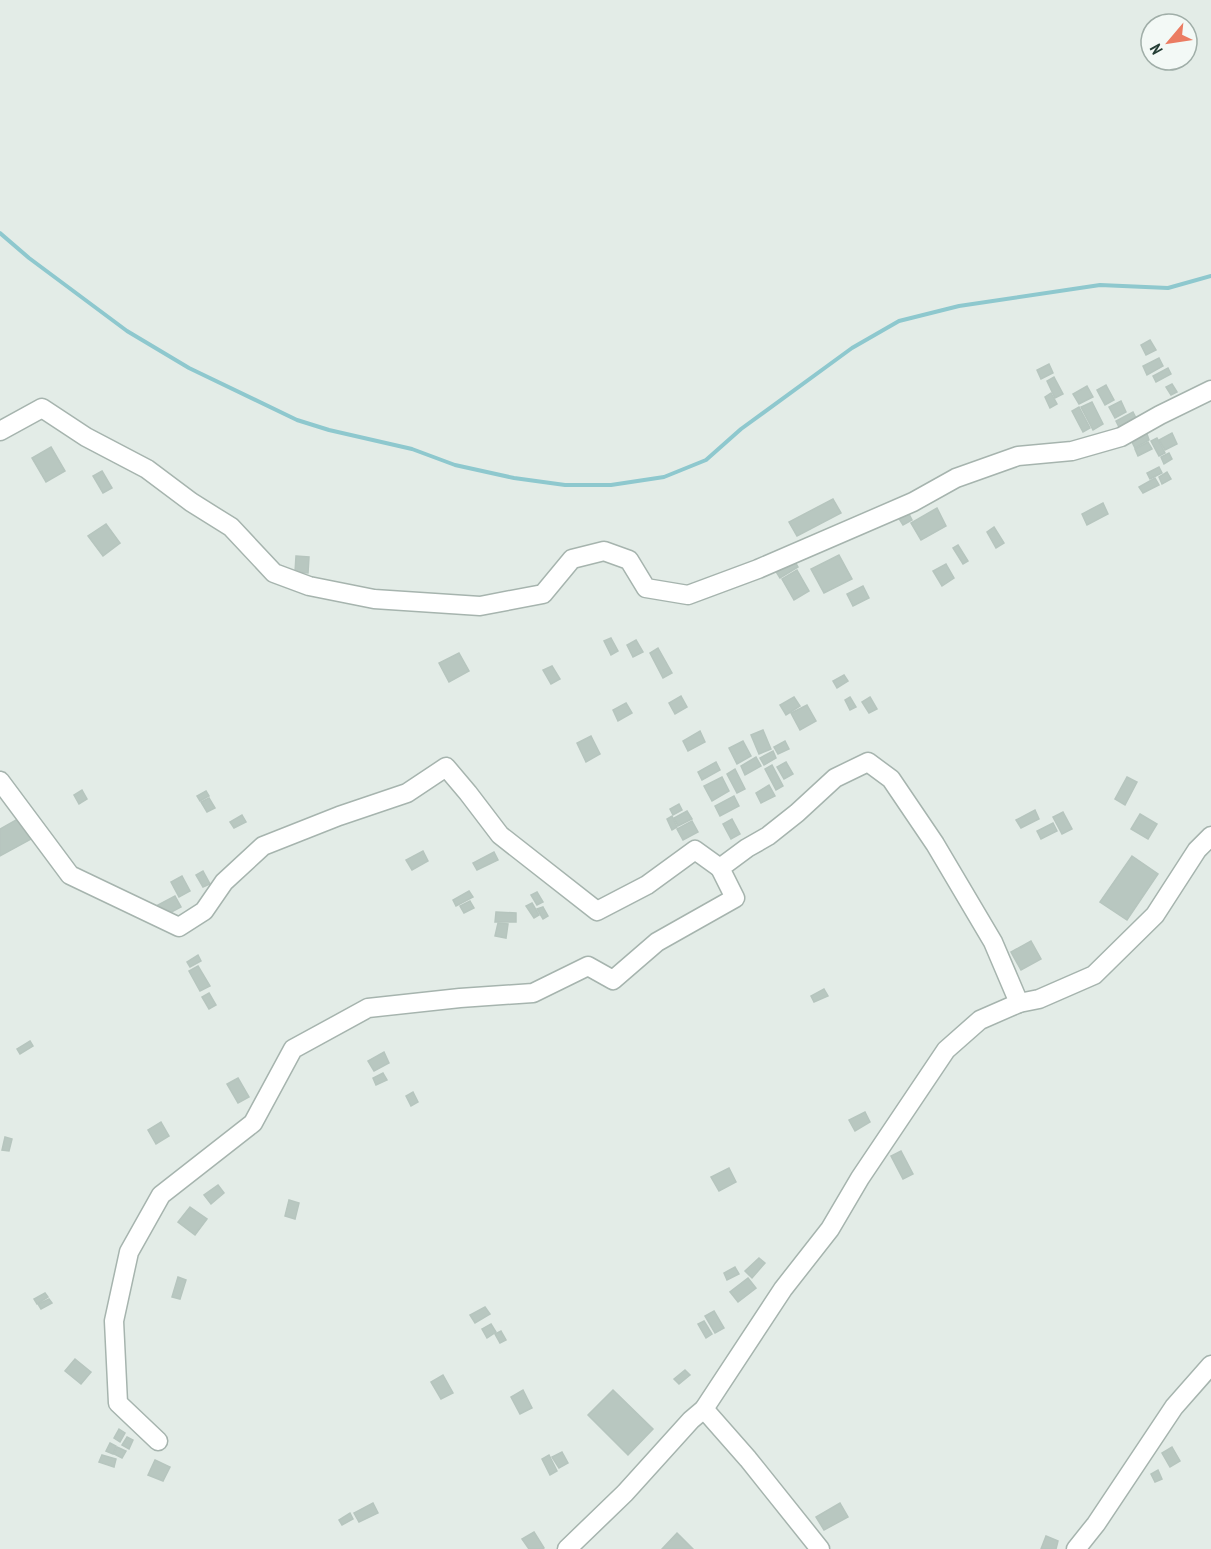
<svg xmlns="http://www.w3.org/2000/svg" width="1211" height="1549" viewBox="0 0 1211 1549" font-family="'PT Sans Narrow',sans-serif">
<rect width="100%" height="100%" fill="#e3ece7"/>
<g fill="none" stroke-linecap="round" stroke-linejoin="round">
<!-- stream -->
<path stroke="#8ec8ce" stroke-width="4" d="M 0,233 L 29,258 L 127,331 L 189,368 L 297,420 L 329,430 L 412,449 L 455,465 L 514,478 L 565,485 L 611,485 L 664,477 L 706,460 L 741,429 L 852,348 L 899,321 L 959,306 L 1100,285 L 1168,288 L 1211,276"/>
</g>
<!-- building -->
<g fill="#b8c7c0" stroke="#b6c5be" stroke-width="1.5">
<path d="M 1150,340 L 1156,350 L 1146,355 L 1141,345 Z"/>
<path d="M 1159,358 L 1163,366 L 1147,375 L 1143,366 Z"/>
<path d="M 1049,364 L 1053,373 L 1041,379 L 1037,370 Z"/>
<path d="M 1168,368 L 1171,374 L 1156,382 L 1153,376 Z"/>
<path d="M 1054,377 L 1063,394 L 1055,398 L 1047,381 Z"/>
<path d="M 1172,384 L 1177,392 L 1171,395 L 1166,387 Z"/>
<path d="M 1106,385 L 1114,400 L 1105,405 L 1097,390 Z"/>
<path d="M 1087,386 L 1093,397 L 1079,404 L 1073,394 Z"/>
<path d="M 1051,393 L 1057,404 L 1050,408 L 1045,397 Z"/>
<path d="M 1121,401 L 1126,412 L 1115,418 L 1109,407 Z"/>
<path d="M 1092,402 L 1103,424 L 1093,430 L 1081,407 Z"/>
<path d="M 1079,407 L 1090,428 L 1083,432 L 1072,411 Z"/>
<path d="M 1133,412 L 1138,422 L 1121,431 L 1116,421 Z"/>
<path d="M 1172,433 L 1177,444 L 1165,450 L 1159,440 Z"/>
<path d="M 1147,434 L 1149,440 L 1135,448 L 1132,442 Z"/>
<path d="M 1157,438 L 1165,453 L 1159,456 L 1151,441 Z"/>
<path d="M 1148,442 L 1152,449 L 1138,456 L 1135,449 Z"/>
<path d="M 51,447 L 65,471 L 46,482 L 32,458 Z"/>
<path d="M 1169,453 L 1172,459 L 1164,464 L 1161,457 Z"/>
<path d="M 1159,467 L 1162,473 L 1150,479 L 1147,473 Z"/>
<path d="M 102,471 L 112,488 L 103,493 L 93,476 Z"/>
<path d="M 1167,472 L 1171,479 L 1162,484 L 1159,477 Z"/>
<path d="M 1155,478 L 1159,485 L 1143,493 L 1139,487 Z"/>
<path d="M 833,499 L 841,513 L 797,536 L 789,522 Z"/>
<path d="M 1103,503 L 1108,514 L 1087,525 L 1082,514 Z"/>
<path d="M 937,508 L 946,526 L 921,540 L 911,523 Z"/>
<path d="M 908,512 L 912,520 L 903,525 L 898,517 Z"/>
<path d="M 106,524 L 120,543 L 103,556 L 88,536 Z"/>
<path d="M 994,527 L 1004,543 L 996,548 L 987,532 Z"/>
<path d="M 958,545 L 968,561 L 963,564 L 953,548 Z"/>
<path d="M 839,555 L 852,579 L 824,593 L 811,569 Z"/>
<path d="M 296,556 L 309,557 L 308,573 L 295,572 Z"/>
<path d="M 794,560 L 798,567 L 780,578 L 775,570 Z"/>
<path d="M 946,564 L 954,578 L 942,586 L 933,571 Z"/>
<path d="M 797,570 L 809,591 L 794,600 L 782,579 Z"/>
<path d="M 863,586 L 869,598 L 853,606 L 847,594 Z"/>
<path d="M 611,638 L 618,651 L 611,655 L 604,641 Z"/>
<path d="M 636,640 L 643,652 L 633,657 L 627,645 Z"/>
<path d="M 658,648 L 672,673 L 663,678 L 650,653 Z"/>
<path d="M 459,653 L 469,671 L 449,682 L 439,663 Z"/>
<path d="M 552,666 L 560,679 L 551,684 L 543,670 Z"/>
<path d="M 844,675 L 848,681 L 837,688 L 833,681 Z"/>
<path d="M 681,696 L 687,707 L 675,714 L 669,703 Z"/>
<path d="M 794,697 L 800,706 L 786,715 L 780,705 Z"/>
<path d="M 850,697 L 856,707 L 850,710 L 845,700 Z"/>
<path d="M 870,697 L 877,709 L 869,713 L 862,702 Z"/>
<path d="M 626,703 L 632,713 L 618,721 L 613,710 Z"/>
<path d="M 807,705 L 816,721 L 800,730 L 791,713 Z"/>
<path d="M 763,730 L 771,749 L 759,754 L 751,735 Z"/>
<path d="M 700,731 L 705,742 L 688,751 L 683,741 Z"/>
<path d="M 591,736 L 600,754 L 586,762 L 577,743 Z"/>
<path d="M 743,741 L 751,756 L 737,764 L 729,748 Z"/>
<path d="M 785,741 L 789,749 L 778,754 L 774,747 Z"/>
<path d="M 773,751 L 776,758 L 764,765 L 760,758 Z"/>
<path d="M 756,757 L 761,766 L 745,775 L 741,766 Z"/>
<path d="M 716,762 L 720,770 L 702,780 L 698,772 Z"/>
<path d="M 786,762 L 793,774 L 784,779 L 777,767 Z"/>
<path d="M 772,765 L 783,786 L 776,790 L 765,769 Z"/>
<path d="M 735,769 L 745,789 L 737,793 L 727,774 Z"/>
<path d="M 722,777 L 729,791 L 712,801 L 704,786 Z"/>
<path d="M 1127,777 L 1137,782 L 1125,805 L 1115,799 Z"/>
<path d="M 769,785 L 775,796 L 761,803 L 756,793 Z"/>
<path d="M 82,790 L 87,799 L 79,804 L 74,795 Z"/>
<path d="M 206,791 L 209,796 L 200,801 L 197,796 Z"/>
<path d="M 734,796 L 739,806 L 720,816 L 715,806 Z"/>
<path d="M 209,798 L 215,808 L 207,812 L 201,802 Z"/>
<path d="M 679,804 L 682,810 L 673,815 L 670,809 Z"/>
<path d="M 1035,810 L 1039,819 L 1021,828 L 1016,820 Z"/>
<path d="M 687,811 L 692,819 L 678,826 L 674,818 Z"/>
<path d="M 1063,812 L 1072,829 L 1062,834 L 1053,817 Z"/>
<path d="M 1140,814 L 1157,824 L 1148,839 L 1131,829 Z"/>
<path d="M 242,815 L 246,822 L 234,828 L 230,822 Z"/>
<path d="M 23,816 L 33,838 L 0,856 L 0,829 Z"/>
<path d="M 672,816 L 677,827 L 672,830 L 667,819 Z"/>
<path d="M 732,819 L 740,834 L 731,839 L 723,824 Z"/>
<path d="M 692,821 L 698,832 L 683,840 L 677,829 Z"/>
<path d="M 1053,823 L 1057,831 L 1041,839 L 1037,831 Z"/>
<path d="M 423,851 L 428,861 L 412,870 L 406,860 Z"/>
<path d="M 494,852 L 498,860 L 477,870 L 473,863 Z"/>
<path d="M 1132,856 L 1158,874 L 1127,920 L 1100,902 Z"/>
<path d="M 203,871 L 210,884 L 203,887 L 196,875 Z"/>
<path d="M 182,876 L 190,891 L 179,897 L 171,882 Z"/>
<path d="M 469,891 L 473,897 L 456,906 L 453,900 Z"/>
<path d="M 537,892 L 543,902 L 537,905 L 531,895 Z"/>
<path d="M 175,896 L 181,907 L 162,917 L 156,906 Z"/>
<path d="M 470,901 L 474,908 L 464,913 L 460,906 Z"/>
<path d="M 532,903 L 539,915 L 534,918 L 526,906 Z"/>
<path d="M 543,907 L 548,916 L 543,919 L 537,909 Z"/>
<path d="M 496,912 L 516,913 L 516,922 L 495,922 Z"/>
<path d="M 498,923 L 508,924 L 506,938 L 495,936 Z"/>
<path d="M 1031,941 L 1041,959 L 1021,970 L 1011,952 Z"/>
<path d="M 198,955 L 201,961 L 190,967 L 187,962 Z"/>
<path d="M 198,966 L 210,986 L 200,991 L 189,971 Z"/>
<path d="M 824,989 L 828,996 L 814,1002 L 811,996 Z"/>
<path d="M 209,993 L 216,1005 L 209,1009 L 202,997 Z"/>
<path d="M 30,1041 L 33,1046 L 20,1054 L 17,1049 Z"/>
<path d="M 384,1052 L 389,1063 L 374,1071 L 368,1061 Z"/>
<path d="M 383,1073 L 387,1080 L 376,1085 L 373,1078 Z"/>
<path d="M 238,1078 L 249,1097 L 238,1103 L 227,1084 Z"/>
<path d="M 413,1092 L 418,1102 L 411,1106 L 406,1096 Z"/>
<path d="M 865,1112 L 870,1122 L 855,1131 L 849,1120 Z"/>
<path d="M 161,1122 L 169,1136 L 156,1144 L 148,1130 Z"/>
<path d="M 5,1137 L 12,1139 L 9,1151 L 2,1150 Z"/>
<path d="M 901,1151 L 913,1174 L 903,1179 L 891,1156 Z"/>
<path d="M 729,1168 L 736,1182 L 719,1191 L 711,1177 Z"/>
<path d="M 218,1185 L 224,1193 L 211,1204 L 204,1195 Z"/>
<path d="M 289,1200 L 299,1203 L 295,1219 L 285,1216 Z"/>
<path d="M 190,1207 L 207,1219 L 195,1235 L 178,1222 Z"/>
<path d="M 759,1258 L 765,1263 L 752,1278 L 745,1271 Z"/>
<path d="M 735,1267 L 739,1274 L 727,1280 L 724,1273 Z"/>
<path d="M 178,1277 L 186,1280 L 180,1299 L 172,1297 Z"/>
<path d="M 748,1278 L 756,1288 L 738,1302 L 730,1292 Z"/>
<path d="M 45,1293 L 48,1297 L 37,1304 L 34,1299 Z"/>
<path d="M 49,1299 L 52,1303 L 41,1309 L 38,1304 Z"/>
<path d="M 485,1307 L 490,1314 L 475,1323 L 470,1315 Z"/>
<path d="M 714,1311 L 724,1328 L 715,1333 L 705,1316 Z"/>
<path d="M 704,1321 L 712,1334 L 706,1338 L 698,1324 Z"/>
<path d="M 491,1324 L 496,1332 L 487,1338 L 482,1329 Z"/>
<path d="M 501,1331 L 506,1340 L 500,1343 L 495,1334 Z"/>
<path d="M 75,1359 L 91,1372 L 81,1384 L 65,1371 Z"/>
<path d="M 685,1370 L 690,1375 L 679,1384 L 674,1379 Z"/>
<path d="M 443,1375 L 453,1393 L 441,1399 L 431,1382 Z"/>
<path d="M 523,1390 L 532,1408 L 520,1414 L 511,1397 Z"/>
<path d="M 613,1390 L 653,1429 L 628,1455 L 588,1415 Z"/>
<path d="M 119,1429 L 125,1433 L 120,1442 L 114,1438 Z"/>
<path d="M 127,1437 L 133,1440 L 129,1449 L 122,1445 Z"/>
<path d="M 110,1443 L 116,1446 L 113,1454 L 106,1451 Z"/>
<path d="M 117,1447 L 126,1451 L 122,1458 L 114,1454 Z"/>
<path d="M 1172,1447 L 1180,1461 L 1170,1467 L 1162,1453 Z"/>
<path d="M 562,1452 L 568,1463 L 559,1468 L 552,1457 Z"/>
<path d="M 102,1455 L 116,1459 L 114,1467 L 99,1462 Z"/>
<path d="M 549,1455 L 557,1471 L 550,1475 L 542,1459 Z"/>
<path d="M 155,1460 L 170,1467 L 163,1481 L 148,1475 Z"/>
<path d="M 1158,1470 L 1162,1479 L 1155,1482 L 1151,1474 Z"/>
<path d="M 373,1503 L 378,1513 L 359,1522 L 354,1513 Z"/>
<path d="M 840,1503 L 848,1517 L 824,1530 L 816,1517 Z"/>
<path d="M 350,1513 L 353,1519 L 342,1525 L 339,1520 Z"/>
<path d="M 534,1532 L 544,1548 L 543,1549 L 529,1549 L 522,1539 Z"/>
<path d="M 677,1533 L 693,1549 L 662,1549 Z"/>
<path d="M 1046,1536 L 1058,1541 L 1056,1549 L 1041,1549 Z"/>
</g>
<g fill="none" stroke-linecap="round" stroke-linejoin="round">
<defs>
<g id="minor">
<path d="M 0,431 L 42,408 L 86,437 L 147,469 L 191,502 L 231,527 L 274,573 L 309,586 L 374,599 L 480,606 L 543,594 L 572,559 L 604,551 L 629,560 L 646,588 L 688,595 L 758,569 L 913,502 L 956,478 L 1018,456 L 1072,451 L 1121,437 L 1160,415 L 1211,390"/>
<path d="M 0,781 L 70,875 L 179,927 L 204,911 L 224,882 L 263,846 L 339,816 L 407,793 L 446,767 L 468,793 L 500,835 L 597,911 L 647,885 L 695,850 L 720,868"/>
<path d="M 704,1409 L 748,1459 L 820,1549"/>
<path d="M 158,1441 L 118,1403 L 114,1321 L 129,1252 L 161,1195 L 253,1123 L 293,1049 L 368,1008 L 460,998 L 533,993 L 588,966 L 613,980 L 657,942 L 735,898 L 720,868 L 747,848 L 768,836 L 797,813 L 835,778 L 868,762 L 891,779 L 935,844 L 993,942 L 1019,1003"/>
<path d="M 567,1549 L 625,1493 L 691,1420 L 704,1409 L 783,1289 L 830,1229 L 860,1178 L 946,1050 L 980,1020 L 1019,1003 L 1039,999 L 1094,975 L 1155,915 L 1197,850 L 1211,836"/>
<path d="M 1076,1549 L 1096,1524 L 1174,1407 L 1211,1365"/>
</g>
</defs>
<!-- minor casing -->
<use href="#minor" stroke="#a6b4ae" stroke-width="21"/>
<!-- minor -->
<use href="#minor" stroke="#fff" stroke-width="18"/>
</g>
<!-- north arrow -->
<g transform="translate(1169 42) rotate(241)"><circle r="28" fill="#f3f9f6" stroke="#a0aea8" stroke-width="1.5"/>
<path d="M0-4.5L10 22L0 15L-10 22Z" fill="#eb7c62"/>
<text y="-9" font-size="16" font-weight="bold" text-anchor="middle" fill="#233d34">N</text>
</g>
</svg>
